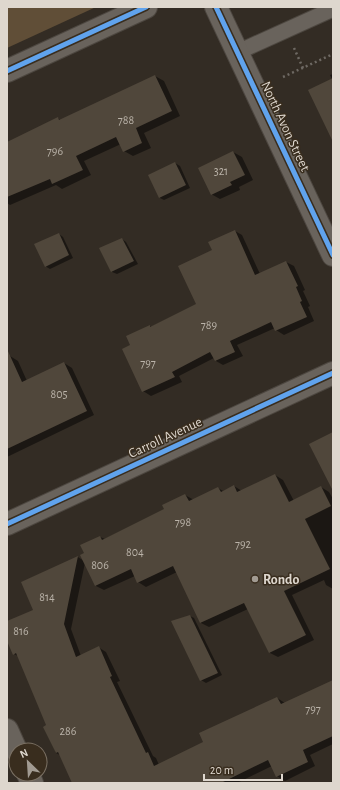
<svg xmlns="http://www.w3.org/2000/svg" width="340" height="790" viewBox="0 0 340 790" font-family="'Alegreya Sans',sans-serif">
<rect width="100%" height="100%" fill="#332c24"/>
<!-- green -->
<path fill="#604e37" d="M 7,7 L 96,7 L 7,48 Z"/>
<!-- shadow -->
<g fill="#0007">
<path d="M 333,74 L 333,137 L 332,79 L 330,75 Z"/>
<path d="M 155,76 L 164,81 L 180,116 L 144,133 L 151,148 L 133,156 L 124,151 L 121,144 L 84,161 L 91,175 L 62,189 L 56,185 L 10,205 L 7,203 L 7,144 L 58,118 L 61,121 Z"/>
<path d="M 233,152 L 242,157 L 253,180 L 239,187 L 240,190 L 220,199 L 211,194 Z"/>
<path d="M 175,163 L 180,166 L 190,188 L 164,200 L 160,198 L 149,176 Z"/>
<path d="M 235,231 L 242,235 L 260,274 L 286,262 L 294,266 L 305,290 L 303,291 L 310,306 L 308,307 L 314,321 L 284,335 L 276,330 L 275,328 L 237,345 L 243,356 L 223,365 L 216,361 L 214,358 L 179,376 L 182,382 L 151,396 L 143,391 L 132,345 L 150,326 L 151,327 L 197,305 L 213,250 Z"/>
<path d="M 59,234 L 63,237 L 73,258 L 50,269 L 45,266 Z"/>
<path d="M 122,239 L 126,242 L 138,264 L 117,274 L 112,272 L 101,249 Z"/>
<path d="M 10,356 L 18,361 L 27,381 L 64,363 L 72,368 L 94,415 L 7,457 L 7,357 Z"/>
<path d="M 275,475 L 283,480 L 294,501 L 321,487 L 329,492 L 333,499 L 333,589 L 326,585 L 324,580 L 292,595 L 314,640 L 278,657 L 270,653 L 248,609 L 209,627 L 201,623 L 177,572 L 146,587 L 138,582 L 135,576 L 104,590 L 96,586 L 85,563 L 71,629 L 81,656 L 98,647 L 106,652 L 120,681 L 117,682 L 153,756 L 156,758 L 159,765 L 204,743 L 277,698 L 285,703 L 333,681 L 333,744 L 310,755 L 315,766 L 285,781 L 277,776 L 272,766 L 237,783 L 74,783 L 60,755 L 56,753 L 47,726 L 18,656 L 14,654 L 7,638 L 7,622 L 35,610 L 22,582 L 78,557 L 84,561 L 85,554 L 100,537 L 105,539 L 166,510 L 185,495 L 194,500 L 218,488 L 223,491 L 234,486 L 242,491 Z"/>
<path d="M 190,616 L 194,618 L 222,675 L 206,683 L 201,680 Z"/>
</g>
<!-- building -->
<g fill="#50473b">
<path d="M 155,75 L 172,111 L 136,128 L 142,143 L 123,152 L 116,137 L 76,156 L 83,170 L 52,184 L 50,179 L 7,197 L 7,142 L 58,117 L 59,120 Z"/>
<path d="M 333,78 L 333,142 L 308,90 Z"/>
<path d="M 233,151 L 245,175 L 230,182 L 232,185 L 211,195 L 198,168 Z"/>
<path d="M 175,162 L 186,185 L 159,198 L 148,175 Z"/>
<path d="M 235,230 L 255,275 L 286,261 L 298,286 L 296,287 L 302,301 L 300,302 L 307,317 L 275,331 L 271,322 L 230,341 L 235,352 L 215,361 L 210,352 L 172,372 L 175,377 L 142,392 L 122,349 L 130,345 L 126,336 L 150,325 L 150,327 L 196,304 L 178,266 L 212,250 L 208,242 Z"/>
<path d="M 59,233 L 69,255 L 45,267 L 34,244 Z"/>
<path d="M 122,238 L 134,261 L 111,272 L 99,248 Z"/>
<path d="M 7,349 L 22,382 L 64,362 L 87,411 L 7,449 Z"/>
<path d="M 333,432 L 333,491 L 309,444 Z"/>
<path d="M 275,474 L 289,502 L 321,486 L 331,506 L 305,519 L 330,569 L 284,591 L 306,635 L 269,653 L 244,603 L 200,623 L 173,566 L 137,583 L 131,569 L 95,586 L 80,555 L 84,553 L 80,545 L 100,536 L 102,540 L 164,509 L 162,505 L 185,494 L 189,501 L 218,487 L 221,492 L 234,485 L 237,492 Z"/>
<path d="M 78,556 L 64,624 L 76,657 L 99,646 L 112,676 L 110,677 L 146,753 L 148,752 L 154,766 L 203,742 L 199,733 L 277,697 L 281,704 L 333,680 L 333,736 L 303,750 L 308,762 L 276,777 L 268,760 L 221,783 L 72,783 L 58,752 L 56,753 L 43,727 L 46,725 L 16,653 L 13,655 L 7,641 L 7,621 L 33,610 L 21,582 Z"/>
<path d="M 190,615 L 218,673 L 200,681 L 171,621 Z"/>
</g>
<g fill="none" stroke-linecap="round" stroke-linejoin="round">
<defs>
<path id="lane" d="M 238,52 L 333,9"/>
<g id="street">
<path d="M 216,7 L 333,255"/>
<path d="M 7,524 L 333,373"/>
<path d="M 7,730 L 16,750"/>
<path d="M 28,774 L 32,783"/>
</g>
<path id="secondary" d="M 7,71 L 146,7"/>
</defs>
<!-- lane casing -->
<use href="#lane" stroke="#4d4740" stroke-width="17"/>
<!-- street casing -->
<use href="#street" stroke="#4d4740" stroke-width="24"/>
<!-- secondary casing -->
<use href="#secondary" stroke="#4d4740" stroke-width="24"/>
<!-- path -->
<g stroke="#6e6963" stroke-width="2.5" stroke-dasharray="2 3" stroke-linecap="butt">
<path d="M 294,48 L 303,68"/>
<path d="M 283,77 L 333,54"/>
</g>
<!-- lane -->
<use href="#lane" stroke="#69635c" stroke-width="15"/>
<!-- street -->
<use href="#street" stroke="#69635c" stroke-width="22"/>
<!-- secondary -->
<use href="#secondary" stroke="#69635c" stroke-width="22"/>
<defs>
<g id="cycleway">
<path d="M 216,7 L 333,255"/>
<path d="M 7,71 L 146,7"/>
<path d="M 7,524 L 333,373"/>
</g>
</defs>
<!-- cycleway casing -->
<use href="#cycleway" stroke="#392d1e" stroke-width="8"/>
<!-- cycleway -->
<use href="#cycleway" stroke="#60a3ed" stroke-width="5"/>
</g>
<!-- markers -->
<circle fill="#a29b92" stroke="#392d1e" stroke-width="1.5" cx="255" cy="579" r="4"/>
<g text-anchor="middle" stroke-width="3" stroke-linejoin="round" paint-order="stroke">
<!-- number labels -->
<g font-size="12" fill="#bab3a9">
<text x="126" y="124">788</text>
<text x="55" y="155">796</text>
<text x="221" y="175">321</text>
<text x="209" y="329">789</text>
<text x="148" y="367">797</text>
<text x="59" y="398">805</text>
<text x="183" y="526">798</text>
<text x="243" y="548">792</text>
<text x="135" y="556">804</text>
<text x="100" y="569">806</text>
<text x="47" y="601">814</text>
<text x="21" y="635">816</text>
<text x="313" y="713">797</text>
<text x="68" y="735">286</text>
</g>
<!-- street labels -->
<g font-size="14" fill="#ded7ce" stroke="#392d1e">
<text transform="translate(286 126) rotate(65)" y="5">North Avon Street</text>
<text transform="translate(165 437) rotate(-25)" y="5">Carroll Avenue</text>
</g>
<!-- poi labels -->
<g font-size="14" font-weight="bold" fill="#ded7ce" stroke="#392d1e" text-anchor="start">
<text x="263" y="584">Rondo</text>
</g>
</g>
<!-- border -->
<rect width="340" height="790" fill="none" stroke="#ded7ce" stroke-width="16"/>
<!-- north arrow -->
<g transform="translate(28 762) rotate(335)"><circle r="19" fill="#392d1e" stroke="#7b7164"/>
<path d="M0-3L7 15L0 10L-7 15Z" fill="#a29b92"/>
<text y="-6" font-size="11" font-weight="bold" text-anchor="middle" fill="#ded7ce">N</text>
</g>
<!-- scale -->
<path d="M204 774v6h78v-6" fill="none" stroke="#ded7ce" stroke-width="2"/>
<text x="210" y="774" font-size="12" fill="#ded7ce" stroke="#392d1e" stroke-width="3" paint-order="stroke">20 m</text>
</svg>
